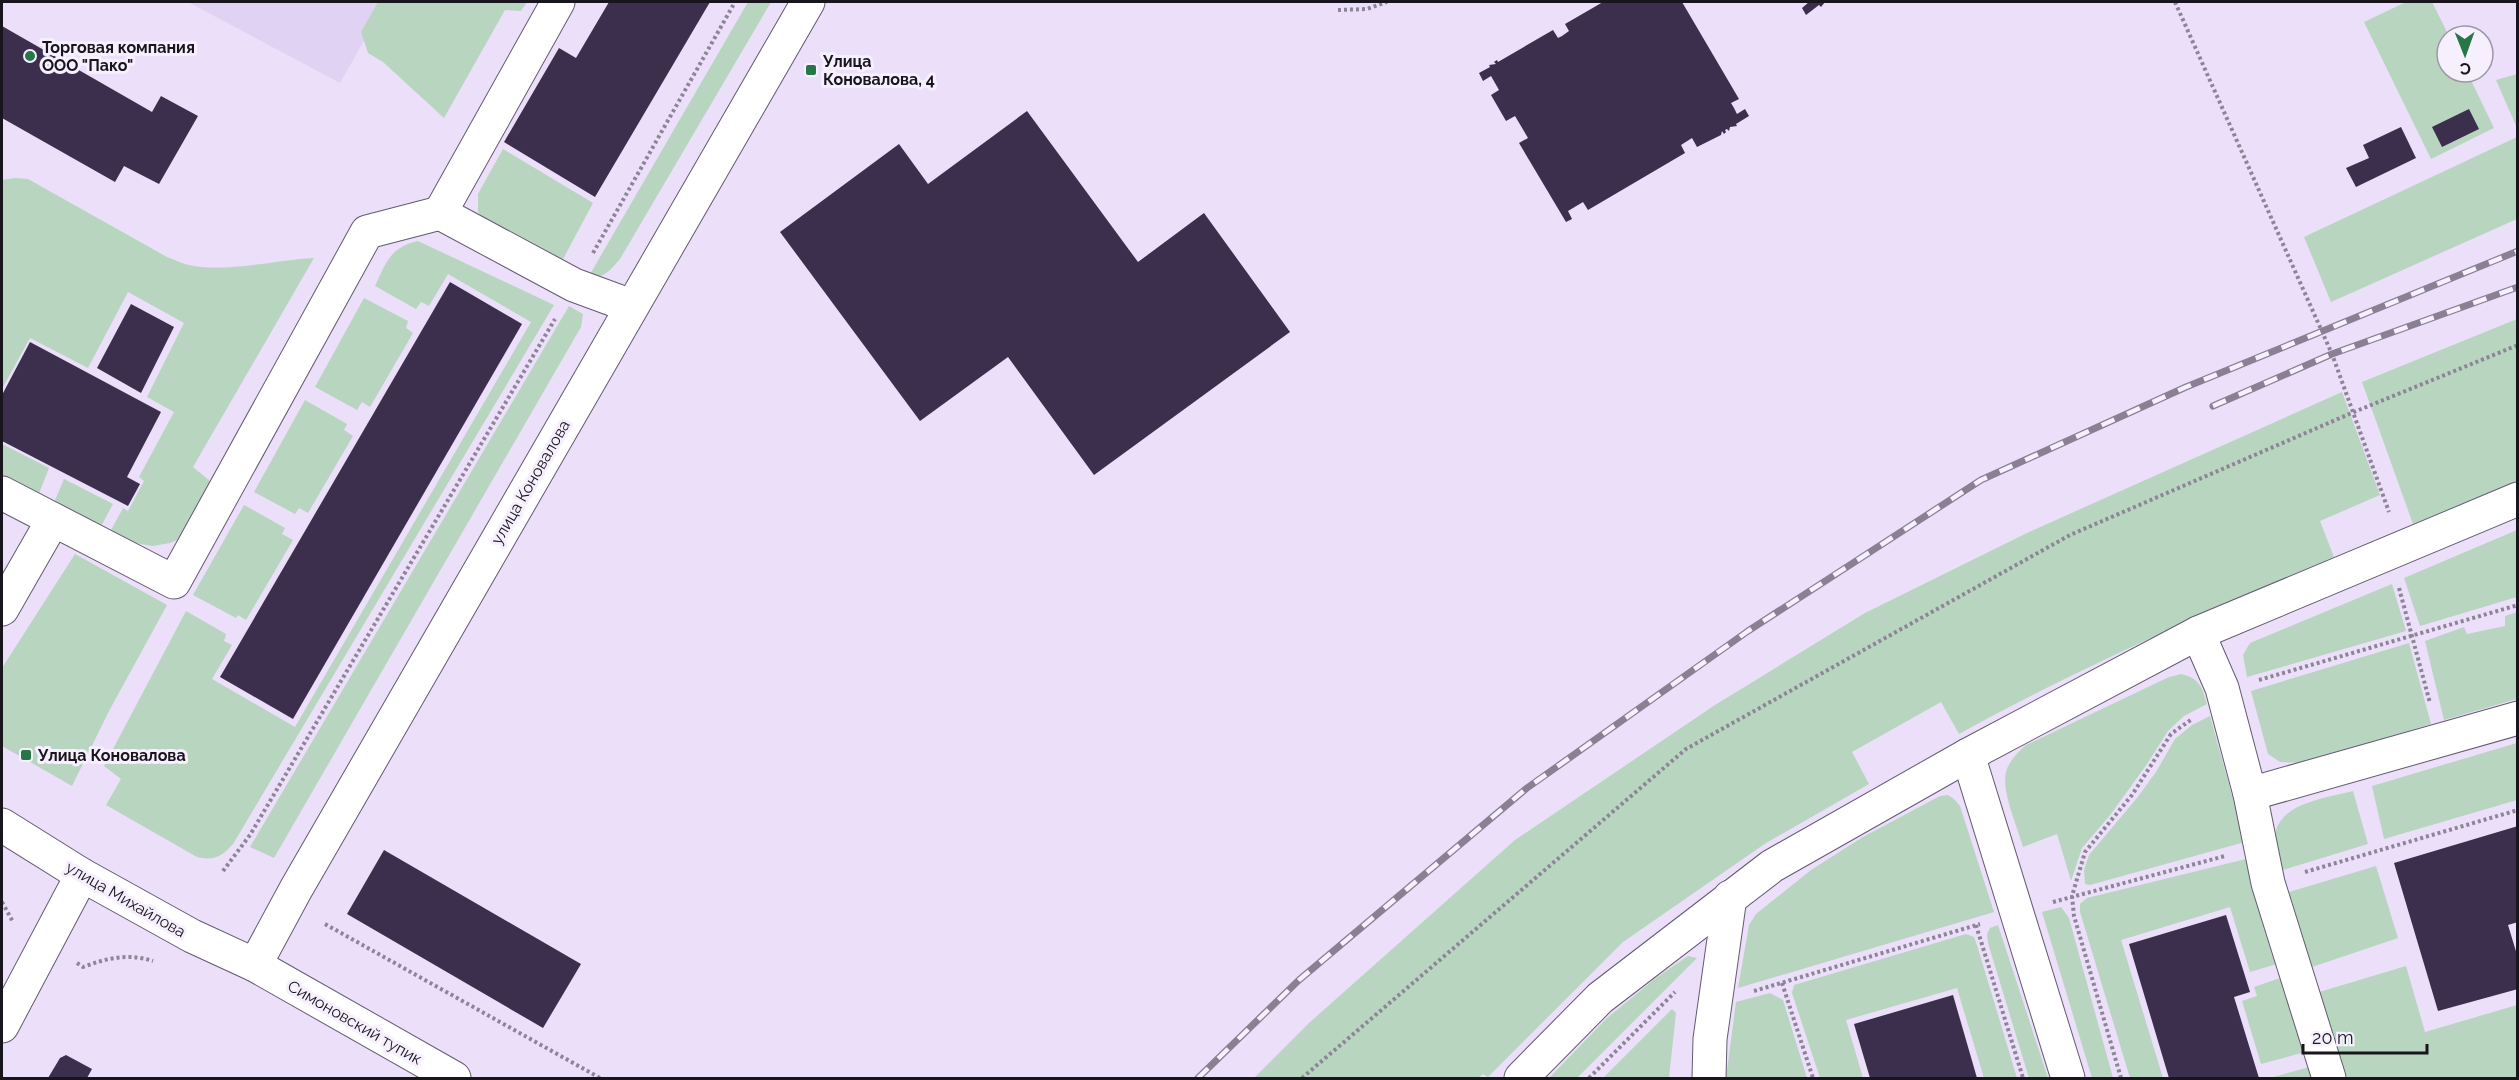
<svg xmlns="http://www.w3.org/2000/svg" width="2519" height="1080" viewBox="0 0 2519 1080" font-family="Raleway,sans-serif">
<rect width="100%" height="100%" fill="#ebdff9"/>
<!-- built -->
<path fill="#e0d2f2" d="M 188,2 L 386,2 L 340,83 Z"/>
<!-- green -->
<g fill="#b8d5c0">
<path d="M 378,2 L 527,2 L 521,11 L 505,10 L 444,118 L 383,62 L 368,53 L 361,32 Z"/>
<path d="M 748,2 L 771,2 L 620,259 C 610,270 605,279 589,276 Z"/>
<path d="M 2406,2 L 2432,2 L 2449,36 L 2447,36 L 2447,72 L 2467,72 L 2494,128 L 2431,159 L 2364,22 Z"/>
<path d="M 2517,74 L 2518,74 L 2517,128 L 2496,80 Z"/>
<path d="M 2517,137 L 2517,219 L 2331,302 L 2304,237 Z"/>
<path d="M 503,149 L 593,203 L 563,259 L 488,226 L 478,212 L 478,194 Z"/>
<path d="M 15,178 L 28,179 L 167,257 C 174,259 182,264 189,265 C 225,273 276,260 314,258 L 193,467 L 216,486 L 187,536 L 170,543 L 153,546 L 135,543 L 110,532 L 123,508 L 128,511 L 144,481 L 139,477 L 174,412 L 147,397 L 184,323 L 128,292 L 88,368 L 30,338 L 2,389 L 2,180 Z"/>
<path d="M 418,241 L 554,305 L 233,844 C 221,857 214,861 197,857 L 106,805 L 121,779 L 104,766 L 186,611 L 226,634 L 224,641 L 232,645 L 212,679 L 295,727 L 531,322 L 448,274 L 429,306 L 421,302 L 416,309 L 375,286 C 386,263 390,247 418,241 Z"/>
<path d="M 364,298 L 408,321 L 406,328 L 413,333 L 370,407 L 362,402 L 357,410 L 315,387 Z"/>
<path d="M 569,306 L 583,314 L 581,327 L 274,858 L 250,847 Z"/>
<path d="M 2517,319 L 2517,481 L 2413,524 L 2362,382 Z"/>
<path d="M 2342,392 L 2380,495 L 2320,521 L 2334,557 C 2207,612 2080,667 1959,734 L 1941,702 L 1852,752 L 1869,784 L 1766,843 L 1623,942 L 1488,1077 L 1483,1074 L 1478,1078 L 1254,1078 L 1309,1023 L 1515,840 L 1715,705 L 1865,613 L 2029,532 Z"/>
<path d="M 305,400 L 347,424 L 344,430 L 353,436 L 308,513 L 299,508 L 295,514 L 254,492 Z"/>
<path d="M 2,444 L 49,468 L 38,496 L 2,478 Z"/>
<path d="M 64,479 L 113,504 L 100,528 L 53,505 Z"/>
<path d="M 244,505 L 285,528 L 282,534 L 293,540 L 246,620 L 238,615 L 236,618 L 193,595 Z"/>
<path d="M 2517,530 L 2517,597 L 2420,626 L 2404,578 Z"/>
<path d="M 75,554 L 167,605 L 109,711 L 72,786 L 2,746 L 2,668 Z"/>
<path d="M 2392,584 L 2406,631 L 2247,677 L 2243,655 L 2250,643 Z"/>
<path d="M 2517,612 L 2517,699 L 2444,720 L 2425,641 L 2464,627 L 2467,634 L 2505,626 L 2505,616 Z"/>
<path d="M 2409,643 L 2431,724 L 2302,763 L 2280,762 L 2268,754 L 2251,691 Z"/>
<path d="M 2181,674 C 2199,678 2202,687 2207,704 L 2184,716 L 2168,731 L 2147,764 L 2111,814 L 2082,848 L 2071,881 L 2057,834 L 2023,847 C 2018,828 2001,791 2006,772 C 2009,761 2018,752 2026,745 L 2169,677 Z"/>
<path d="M 2210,716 L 2245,842 L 2090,885 L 2085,884 L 2084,870 L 2089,855 L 2137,798 L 2156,772 L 2175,739 L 2192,725 Z"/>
<path d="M 2517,743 L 2517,800 L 2384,839 L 2372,786 Z"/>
<path d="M 2353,791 L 2368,844 L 2283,870 C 2280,860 2275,848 2275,838 C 2276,803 2327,798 2353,791 Z"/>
<path d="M 1948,795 L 1954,799 L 1960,806 L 1994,912 L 1738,988 L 1749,925 L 1756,914 L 1811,870 L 1863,837 L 1940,796 Z"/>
<path d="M 2250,858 L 2280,963 L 2250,972 L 2230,907 L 2121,940 L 2163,1078 L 2130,1078 L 2080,912 L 2080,904 L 2087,898 Z"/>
<path d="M 2376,866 L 2398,938 L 2309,968 L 2289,892 Z"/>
<path d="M 2061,907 L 2069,918 L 2113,1078 L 2092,1078 L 2042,912 Z"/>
<path d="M 1998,925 L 2048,1078 L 2029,1078 L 1988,943 L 1987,934 L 1990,928 Z"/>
<path d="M 1966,934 L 1974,937 L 1977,945 L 2017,1078 L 1984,1078 L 1957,988 L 1846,1020 L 1863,1078 L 1820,1078 L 1792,993 L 1794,985 Z"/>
<path d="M 1688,956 L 1697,958 L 1577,1078 L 1549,1078 L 1607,1018 L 1656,978 Z"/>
<path d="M 2406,966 L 2425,1032 L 2517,1005 L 2517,1078 L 2341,1078 L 2316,993 Z"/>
<path d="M 2283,977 L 2305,1052 L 2261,1064 L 2242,1001 L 2257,996 L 2254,987 Z"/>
<path d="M 1770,993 L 1783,1000 L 1807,1078 L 1726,1078 L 1736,1002 Z"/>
<path d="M 1672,1009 L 1676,1013 L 1669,1078 L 1603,1078 Z"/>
<path d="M 2309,1067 L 2312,1078 L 2270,1078 Z"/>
</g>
<!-- building -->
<g fill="#3c2e4d">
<path d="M 609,2 L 710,2 L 595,197 L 504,142 L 559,48 L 576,58 Z"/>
<path d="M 1603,2 L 1682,2 L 1739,99 L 1731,103 L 1734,108 L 1737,114 L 1745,109 L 1749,116 L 1736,124 L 1737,126 L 1730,127 L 1729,131 L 1727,129 L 1725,130 L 1726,132 L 1724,134 L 1722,131 L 1721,135 L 1697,147 L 1692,138 L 1681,145 L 1685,153 L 1588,210 L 1583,202 L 1568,211 L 1572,219 L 1566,222 L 1519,143 L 1528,138 L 1515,116 L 1506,121 L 1491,95 L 1499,90 L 1491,76 L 1483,81 L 1479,73 L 1490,67 L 1489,65 L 1496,64 L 1494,62 L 1497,60 L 1498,62 L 1553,30 L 1558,38 L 1562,36 L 1569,31 L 1565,24 Z"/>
<path d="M 1809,2 L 1825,2 L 1821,7 L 1819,5 L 1806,15 L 1802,8 Z"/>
<path d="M 2,26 L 152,112 L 161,96 L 198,116 L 159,184 L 124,166 L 115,182 L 2,118 Z"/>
<path d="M 2469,109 L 2479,129 L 2442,147 L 2432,127 Z"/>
<path d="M 1027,111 L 1138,262 L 1204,213 L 1290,332 L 1094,475 L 1008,357 L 920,421 L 780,232 L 899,144 L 928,184 Z"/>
<path d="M 2401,127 L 2416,158 L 2356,187 L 2346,168 L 2369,158 L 2363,145 Z"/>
<path d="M 450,282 L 522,324 L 293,719 L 220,677 Z"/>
<path d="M 131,304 L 174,327 L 141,393 L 97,368 Z"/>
<path d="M 30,342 L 161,412 L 127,477 L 140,484 L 128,506 L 2,441 L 2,395 Z"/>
<path d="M 2518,826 L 2518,922 L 2508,925 L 2518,958 L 2518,989 L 2438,1011 L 2394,863 Z"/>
<path d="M 384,850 L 581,964 L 543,1028 L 347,914 Z"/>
<path d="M 2226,915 L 2250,992 L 2234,997 L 2259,1078 L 2169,1078 L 2129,944 Z"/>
<path d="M 1953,995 L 1977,1078 L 1870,1078 L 1854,1024 Z"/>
<path d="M 66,1055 L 92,1069 L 87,1078 L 48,1078 L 60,1058 Z"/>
</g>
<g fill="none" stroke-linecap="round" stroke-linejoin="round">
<defs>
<g id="minor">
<path d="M 558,2 L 440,213 L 574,285 L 631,306"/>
<path d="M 2,493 L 174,582 L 367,232 L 440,213"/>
<path d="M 2,609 L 53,520"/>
<path d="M 2198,633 L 2222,688 L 2250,794 L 2268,883 L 2329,1078"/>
<path d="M 1968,755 L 2068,1078"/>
<path d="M 2250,794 L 2518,718"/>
<path d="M 2,825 L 82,875 L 192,936 L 255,965 L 454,1078"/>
<path d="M 255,965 L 296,889 L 808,2"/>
<path d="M 2,1026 L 82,875"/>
<path d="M 1521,1078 L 1600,998 L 1772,866 L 1968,755 L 2198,633 L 2518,499"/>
<path d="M 1709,1078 L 1710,1039 L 1730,897"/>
</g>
</defs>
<!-- minor casing -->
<use href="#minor" stroke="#645a70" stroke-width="35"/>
<!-- path -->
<g stroke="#8d8597" stroke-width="4" stroke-dasharray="3 3" stroke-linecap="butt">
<path d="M 2175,2 L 2332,354 L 2389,512"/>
<path d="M 1338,10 L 1367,9 L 1387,2"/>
<path d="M 593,253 L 735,2"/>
<path d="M 2399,588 L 2430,703"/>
<path d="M 2259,680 L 2518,605"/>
<path d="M 223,871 L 250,835 L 555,319"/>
<path d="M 2305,872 L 2518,810"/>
<path d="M 2,902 L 13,922"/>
<path d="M 2053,902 L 2225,856"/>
<path d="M 325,924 L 600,1078"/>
<path d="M 1976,925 L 2023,1078"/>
<path d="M 77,963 L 83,967 C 107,958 128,953 153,961"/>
<path d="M 1782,983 L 1813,1078"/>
<path d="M 1754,991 L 1980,924"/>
<path d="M 1302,1078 L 1686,749 L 2070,535 L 2354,412 L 2518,345"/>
<path d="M 1589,1078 L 1675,992"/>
<path d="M 2121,1078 L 2074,916 L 2072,896 L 2085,852 L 2132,795 L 2171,734 L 2192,719"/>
</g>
<!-- minor -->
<use href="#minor" stroke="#fff" stroke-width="33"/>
<defs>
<g id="rail">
<path d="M 2213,406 L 2332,354 L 2518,287"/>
<path d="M 1198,1078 L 1299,980 L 1527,788 L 1748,631 L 1981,480 L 2186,387 L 2518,251"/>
</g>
</defs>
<!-- rail casing -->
<use href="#rail" stroke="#898193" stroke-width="7"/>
<!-- rail -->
<use href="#rail" stroke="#f6effe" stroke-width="4.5" stroke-dasharray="14" stroke-linecap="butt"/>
</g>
<!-- markers -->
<g fill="#277646" stroke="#f6effe" stroke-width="2">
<circle cx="30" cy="56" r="6"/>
<rect x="805" y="64" width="12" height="12" rx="3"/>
<rect x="20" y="749" width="12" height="12" rx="3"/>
</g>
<g text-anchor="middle" stroke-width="6" stroke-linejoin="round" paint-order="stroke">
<!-- poi labels -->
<g font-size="16" font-weight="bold" fill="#18151d" stroke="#f6effe" text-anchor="start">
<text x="42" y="53">Торговая компания<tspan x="42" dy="18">ООО "Пако"</tspan></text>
<text x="823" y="67">Улица<tspan x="823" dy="18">Коновалова, 4</tspan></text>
<text x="38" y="761">Улица Коновалова</text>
</g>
<!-- street labels -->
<g font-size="16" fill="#18151d" stroke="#f6effe">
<text transform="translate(530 482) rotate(-60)" y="6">улица Коновалова</text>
<text transform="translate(126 899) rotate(30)" y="6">улица Михайлова</text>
<text transform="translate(355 1022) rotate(30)" y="6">Симоновский тупик</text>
</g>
</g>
<!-- border -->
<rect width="2519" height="1080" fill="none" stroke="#18151d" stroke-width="6"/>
<!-- north arrow -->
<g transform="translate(2465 54) rotate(179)"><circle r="28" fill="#f6effe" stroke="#9d98a4" stroke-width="1.5"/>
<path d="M0-4.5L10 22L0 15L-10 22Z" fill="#277646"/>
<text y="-9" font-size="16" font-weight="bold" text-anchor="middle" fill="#18151d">С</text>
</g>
<!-- scale -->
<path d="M2303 1044v9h124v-9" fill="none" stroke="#18151d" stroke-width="3"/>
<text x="2312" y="1044" font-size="18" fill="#18151d" stroke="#f6effe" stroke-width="4.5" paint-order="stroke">20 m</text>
</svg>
